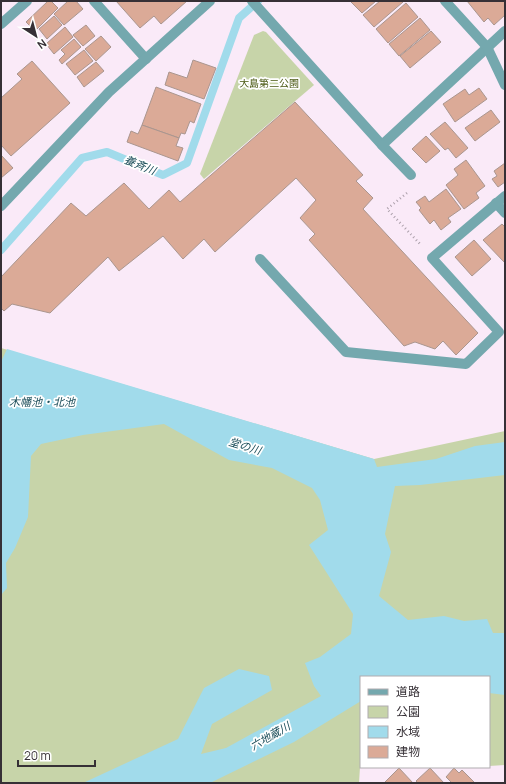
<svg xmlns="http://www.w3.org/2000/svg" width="506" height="784" viewBox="0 0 506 784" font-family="Manrope,'Noto Sans JP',sans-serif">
<rect width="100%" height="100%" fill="#faeaf8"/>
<!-- green -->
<g fill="#c7d4a9">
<path d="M 263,31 L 266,32 L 314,85 L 204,179 L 200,174 L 254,35 Z"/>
<path d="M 1,348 L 374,459 L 505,431 L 505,765 L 489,766 L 489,677 L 361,677 L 361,767 L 383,767 L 360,767 L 359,783 L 1,783 Z"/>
</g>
<!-- water -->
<path fill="#a1dbeb" d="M 7,349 L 374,459 L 377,467 L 436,459 L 475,446 L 505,442 L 505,475 L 420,485 L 395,486 L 385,534 L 391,552 L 379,596 L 408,620 L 444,616 L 464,621 L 487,619 L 493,633 L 505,633 L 505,695 L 489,693 L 489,677 L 361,677 L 361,701 L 294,742 L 210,783 L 83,783 L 178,739 L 204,688 L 239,669 L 269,676 L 272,690 L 212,724 L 201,754 L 226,748 L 321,696 L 314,686 L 305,663 L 320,657 L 351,634 L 353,614 L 309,545 L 328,530 L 320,500 L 312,488 L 272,468 L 229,460 L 164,424 L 83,435 L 41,444 L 31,456 L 28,517 L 15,548 L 6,563 L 7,588 L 1,595 L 1,362 Z"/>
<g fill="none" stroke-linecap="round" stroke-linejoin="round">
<!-- stream -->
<path stroke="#a1dbeb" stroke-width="8" d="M 1,250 L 82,158 L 107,152 L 163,175 L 187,163 L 239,18 L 258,1"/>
</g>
<!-- building -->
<g fill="#dbaa97" stroke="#aa968f">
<path d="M 48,1 L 51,1 L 58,8 L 35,31 L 26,22 Z"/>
<path d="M 68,1 L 76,1 L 83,9 L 64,25 L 54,14 Z"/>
<path d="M 116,1 L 187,1 L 161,24 L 154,16 L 140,28 Z"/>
<path d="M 352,1 L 376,1 L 362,13 L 351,2 Z"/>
<path d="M 380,1 L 402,1 L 403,2 L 374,27 L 363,15 Z"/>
<path d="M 467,1 L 505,1 L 505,15 L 494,25 L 488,18 L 484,22 Z"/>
<path d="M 406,3 L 418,17 L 388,43 L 376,29 Z"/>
<path d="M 54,16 L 62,25 L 47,39 L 39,29 Z"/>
<path d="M 420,18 L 430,30 L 399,56 L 389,44 Z"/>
<path d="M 86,25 L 95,36 L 83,46 L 73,35 Z"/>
<path d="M 65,27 L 73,37 L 54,54 L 46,44 Z"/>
<path d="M 431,31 L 441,42 L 410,68 L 400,56 Z"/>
<path d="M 101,36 L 111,47 L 96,61 L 85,49 Z"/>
<path d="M 74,39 L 81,47 L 62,64 L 59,60 L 65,54 L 61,50 Z"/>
<path d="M 84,50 L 93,61 L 75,75 L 66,64 Z"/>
<path d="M 193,60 L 216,68 L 204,99 L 165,85 L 169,72 L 187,78 Z"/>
<path d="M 32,61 L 70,103 L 11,156 L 1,145 L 1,98 L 22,79 L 17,74 Z"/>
<path d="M 96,62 L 104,71 L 84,87 L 77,77 Z"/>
<path d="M 156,87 L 201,104 L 194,123 L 190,121 L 185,134 L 181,133 L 179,138 L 142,125 Z"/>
<path d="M 479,88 L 487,99 L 455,122 L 443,104 L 465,89 L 469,95 Z"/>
<path d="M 295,102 L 363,175 L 356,181 L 373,198 L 363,209 L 478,333 L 456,355 L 443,341 L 435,349 L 415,342 L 404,346 L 309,240 L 315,234 L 300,218 L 316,200 L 296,178 L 215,252 L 204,239 L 183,259 L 163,236 L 119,271 L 108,257 L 50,313 L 12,304 L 4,311 L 1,308 L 1,277 L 71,203 L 86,216 L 124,183 L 149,209 L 169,190 L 180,202 Z"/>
<path d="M 491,110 L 500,122 L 475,141 L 465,128 Z"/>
<path d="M 445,122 L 468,148 L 456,158 L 448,148 L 445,150 L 430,134 Z"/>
<path d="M 142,125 L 179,138 L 176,146 L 183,148 L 178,161 L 127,142 L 131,131 L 138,134 Z"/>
<path d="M 426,136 L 440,151 L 426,163 L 412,149 Z"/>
<path d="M 1,155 L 13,168 L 1,178 Z"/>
<path d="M 466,160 L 485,186 L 476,193 L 479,198 L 464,209 L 446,185 L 458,175 L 454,169 Z"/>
<path d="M 505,163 L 505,182 L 498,187 L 492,179 L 497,176 L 494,171 Z"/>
<path d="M 446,189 L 461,209 L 448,218 L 451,222 L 441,230 L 434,220 L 430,224 L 419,210 L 421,208 L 416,202 L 425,196 L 429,202 Z"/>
<path d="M 502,224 L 505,227 L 505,263 L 483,240 Z"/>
<path d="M 474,240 L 491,259 L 472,276 L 455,257 Z"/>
<path d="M 399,768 L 413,783 L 384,783 Z"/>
<path d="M 430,768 L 444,783 L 418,783 L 416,781 Z"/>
<path d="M 454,768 L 459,773 L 462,770 L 475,783 L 452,783 L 446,777 Z"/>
</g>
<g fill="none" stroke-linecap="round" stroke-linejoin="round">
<!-- path -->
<path stroke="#aca0ab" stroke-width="2.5" stroke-dasharray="1 3" stroke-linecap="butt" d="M 407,193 L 387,209 L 421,245"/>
<!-- service -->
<path stroke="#74a8ae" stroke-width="10" d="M 1,24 L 27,1"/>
<!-- minor -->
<g stroke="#74a8ae" stroke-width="10">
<path d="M 94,1 L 146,59"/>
<path d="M 252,1 L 382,145 L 505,31"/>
<path d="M 445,1 L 487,47 L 505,85"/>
<path d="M 382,145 L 411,175"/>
<path d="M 496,203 L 505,213"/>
<path d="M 1,206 L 109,92 L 210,1"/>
<path d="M 260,259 L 346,352 L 466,364 L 499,332 L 432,258 L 505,196"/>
</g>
</g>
<g text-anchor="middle" stroke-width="3.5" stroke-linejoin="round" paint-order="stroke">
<!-- park labels -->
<g font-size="10" fill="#495812" stroke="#fff">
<text x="269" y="87">大島第二公園</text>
</g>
<!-- water labels -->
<g font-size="11" font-style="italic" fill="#1c4e5a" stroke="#fff">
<text transform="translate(140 165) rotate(22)" y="4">養斉川</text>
<text x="42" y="406">木幡池・北池</text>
<text transform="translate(245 446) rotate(17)" y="4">堂の川</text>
<text transform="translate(270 736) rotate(-30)" y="4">六地蔵川</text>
</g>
</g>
<!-- border -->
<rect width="506" height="784" fill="none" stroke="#363036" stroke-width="4"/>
<!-- legend -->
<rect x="360" y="676" width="130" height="92" fill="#ffffff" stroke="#afacaf"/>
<rect x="368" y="689" width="20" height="6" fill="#74a8ae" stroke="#afacaf"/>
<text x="396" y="696" font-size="12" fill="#363036">道路</text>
<rect x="368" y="706" width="20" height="12" fill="#c7d4a9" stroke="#afacaf"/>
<text x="396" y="716" font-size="12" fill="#363036">公園</text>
<rect x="368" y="726" width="20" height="12" fill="#a1dbeb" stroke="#afacaf"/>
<text x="396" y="736" font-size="12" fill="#363036">水域</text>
<rect x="368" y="746" width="20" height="12" fill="#dbaa97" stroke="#afacaf"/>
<text x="396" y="756" font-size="12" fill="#363036">建物</text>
<!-- north arrow -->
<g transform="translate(36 36) rotate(144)" stroke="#ffffff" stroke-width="3" paint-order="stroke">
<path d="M0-3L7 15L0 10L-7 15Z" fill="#363036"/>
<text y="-6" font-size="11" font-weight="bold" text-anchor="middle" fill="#363036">N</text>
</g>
<!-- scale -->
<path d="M18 760v6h77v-6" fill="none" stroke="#363036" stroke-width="2"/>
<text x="24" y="760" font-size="12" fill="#363036" stroke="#ffffff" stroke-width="3" paint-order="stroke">20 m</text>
</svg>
